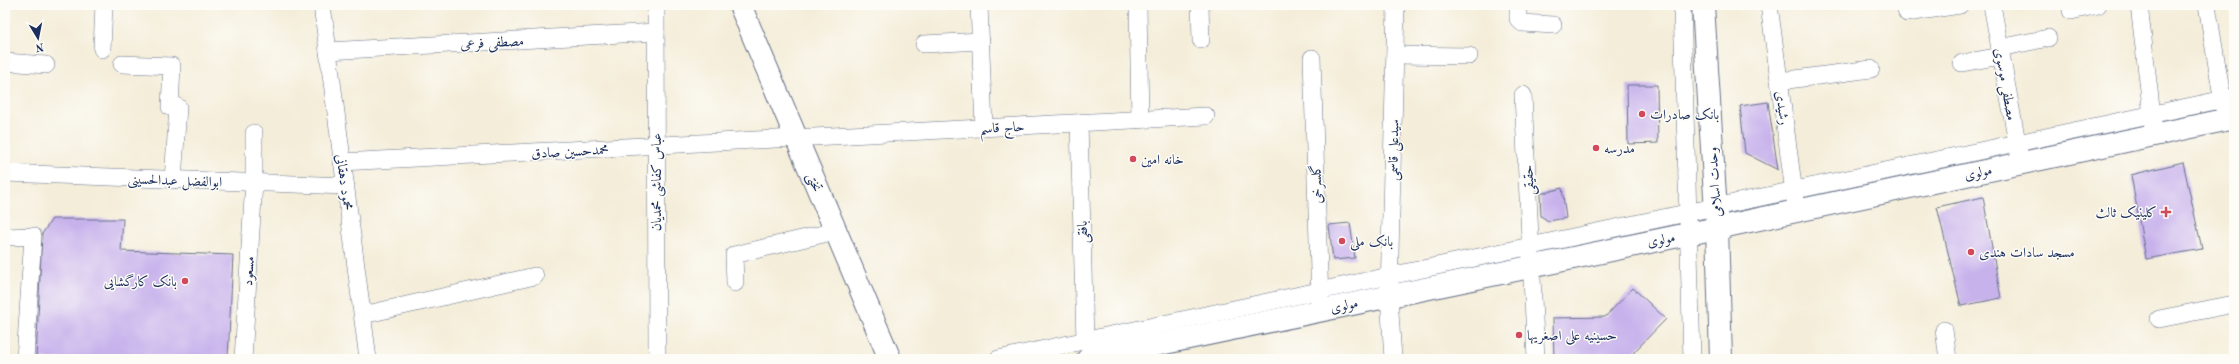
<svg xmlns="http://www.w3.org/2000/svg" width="2239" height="364" viewBox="0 0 2239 364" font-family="'Old Standard TT',Amiri,serif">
<rect width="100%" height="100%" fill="#fdfcf7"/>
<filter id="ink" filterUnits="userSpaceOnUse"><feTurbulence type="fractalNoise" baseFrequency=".025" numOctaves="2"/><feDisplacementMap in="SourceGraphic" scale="8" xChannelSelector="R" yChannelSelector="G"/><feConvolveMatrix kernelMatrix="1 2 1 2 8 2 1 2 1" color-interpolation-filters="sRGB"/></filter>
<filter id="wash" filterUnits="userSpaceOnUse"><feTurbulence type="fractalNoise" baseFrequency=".012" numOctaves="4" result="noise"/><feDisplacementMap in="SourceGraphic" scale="16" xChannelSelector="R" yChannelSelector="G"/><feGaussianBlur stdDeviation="0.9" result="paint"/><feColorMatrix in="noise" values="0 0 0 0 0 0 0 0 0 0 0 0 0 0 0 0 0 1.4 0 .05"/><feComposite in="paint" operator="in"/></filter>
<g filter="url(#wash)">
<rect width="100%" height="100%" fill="#f4edd9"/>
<g id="blocks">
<!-- building -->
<g fill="#c8b2ec">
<path d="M 1627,85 L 1657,85 L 1658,143 L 1628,144 Z"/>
<path d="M 1768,102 L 1778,170 L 1745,153 L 1740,106 Z"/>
<path d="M 2183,162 L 2202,249 L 2146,259 L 2131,175 Z"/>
<path d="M 1562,188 L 1566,218 L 1548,221 L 1541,216 L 1540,194 Z"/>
<path d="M 1983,197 L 2001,298 L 1961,306 L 1937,207 Z"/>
<path d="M 52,219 L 123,219 L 121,251 L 233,255 L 228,359 L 36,359 L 42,234 Z"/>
<path d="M 1350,223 L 1355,258 L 1333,260 L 1329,225 Z"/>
<path d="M 1633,288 L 1666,319 L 1634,352 L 1634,359 L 1554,359 L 1553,318 L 1605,317 Z"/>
</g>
</g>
</g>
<g filter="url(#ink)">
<use href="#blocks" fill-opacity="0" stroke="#677289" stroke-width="1"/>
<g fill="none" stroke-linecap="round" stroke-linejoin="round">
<defs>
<g id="minor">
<path d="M 322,5 L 368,359"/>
<path d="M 656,5 L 657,359"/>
<path d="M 979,5 L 984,128"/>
<path d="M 1138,5 L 1140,120"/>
<path d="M 1200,5 L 1201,40"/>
<path d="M 1518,5 L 1518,19 L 1522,23 L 1553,25"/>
<path d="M 1682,5 L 1692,359"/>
<path d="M 1769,5 L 1795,200"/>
<path d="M 1905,5 L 1907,13 L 1960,5"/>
<path d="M 1992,5 L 2019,153"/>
<path d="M 2139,5 L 2153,124"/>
<path d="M 2207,5 L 2224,109"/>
<path d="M 2071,11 L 2098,5"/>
<path d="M 924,44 L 981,41"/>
<path d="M 2000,48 L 2048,38"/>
<path d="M 102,49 L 104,5"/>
<path d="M 328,51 L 656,32"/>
<path d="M 1395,55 L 1469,56"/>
<path d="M 1312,58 L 1320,302"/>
<path d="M 5,62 L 46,65"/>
<path d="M 1962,63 L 2001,56"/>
<path d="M 122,64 L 172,66 L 170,107 L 178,107 L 173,180"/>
<path d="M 1780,81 L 1871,69"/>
<path d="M 1523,95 L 1536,359"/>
<path d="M 1079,123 L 1085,341"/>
<path d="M 342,162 L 1206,116"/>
<path d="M 5,173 L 346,186"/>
<path d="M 5,237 L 33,236 L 25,359"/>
<path d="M 735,283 L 734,255 L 836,231"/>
<path d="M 363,315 L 535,276"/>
<path d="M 2159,319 L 2234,304"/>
<path d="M 1944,330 L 1948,359"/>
<path d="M 243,359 L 254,182 L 254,133"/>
<path d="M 998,359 L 2234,97"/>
<path d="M 1393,359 L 1389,296 L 1396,5"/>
</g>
<g id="major">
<path d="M 740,5 L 890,359"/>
<path d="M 1703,5 L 1717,228 L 1721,359"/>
<path d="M 1088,359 L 1717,228 L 2234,118"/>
</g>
</defs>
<!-- minor casing -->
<use href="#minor" stroke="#677289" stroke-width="18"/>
<!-- major casing -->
<use href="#major" stroke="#677289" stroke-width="24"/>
<!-- minor -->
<use href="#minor" stroke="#fff" stroke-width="17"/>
<!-- major -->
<use href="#major" stroke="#fff" stroke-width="22"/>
</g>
</g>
<!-- markers -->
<g fill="#d1495b" stroke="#fdfcf7" stroke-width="1.5">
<circle cx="1642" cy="114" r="4"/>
<circle cx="1596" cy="148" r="4"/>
<circle cx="1133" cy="159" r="4"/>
<path d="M2164 206h4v4h4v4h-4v4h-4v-4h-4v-4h4z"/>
<circle cx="1342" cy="241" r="4"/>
<circle cx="1971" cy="252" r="4"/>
<circle cx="185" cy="281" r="4"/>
<circle cx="1519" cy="335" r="4"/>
</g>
<g text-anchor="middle" stroke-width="3" stroke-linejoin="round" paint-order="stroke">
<!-- street labels -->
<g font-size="14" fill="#1b2f5e" stroke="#fdfcf7">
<text transform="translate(492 42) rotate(-3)" y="5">مصطفی فرعی</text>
<text transform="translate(2006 84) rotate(80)" y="5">مصطفی موسوی</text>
<text transform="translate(1783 108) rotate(83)" y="5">رشیدی</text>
<text transform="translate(1002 127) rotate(-3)" y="5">حاج قاسم</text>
<text transform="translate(1393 150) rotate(-89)" y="5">سیدعلی قاسمی</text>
<text transform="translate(570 151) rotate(-3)" y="5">محمدحسین صادق</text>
<text transform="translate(1978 172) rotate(-12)" y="5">مولوی</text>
<text transform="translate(175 180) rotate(2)" y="5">ابوالفضل عبدالحسینی</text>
<text transform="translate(1528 180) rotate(-93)" y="5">حقیقی</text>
<text transform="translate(345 182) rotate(82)" y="5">محمود دهقانی</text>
<text transform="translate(656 182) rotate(-90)" y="5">عباس کفاشی محمدیان</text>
<text transform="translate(815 182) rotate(67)" y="5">تختی</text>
<text transform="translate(1714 182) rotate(-94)" y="5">وحدت اسلامی</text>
<text transform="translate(1316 184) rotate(-92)" y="5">گلسرخی</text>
<text transform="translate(1082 232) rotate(-92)" y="5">بافقی</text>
<text transform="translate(1661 239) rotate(-11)" y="5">مولوی</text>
<text transform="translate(248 271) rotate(-86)" y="5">مسعود</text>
<text transform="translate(1344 305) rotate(-12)" y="5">مولوی</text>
</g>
<!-- poi labels -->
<g font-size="14" fill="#1b2f5e" stroke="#fdfcf7" text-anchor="start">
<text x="1650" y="119">بانک صادرات</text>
<text x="1604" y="153">مدرسه</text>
<text x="1141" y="164">خانه امین</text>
<text x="2157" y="217" text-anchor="end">کلینیک ثالث</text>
<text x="1350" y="246">بانک ملی</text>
<text x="1979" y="257">مسجد سادات هندی</text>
<text x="177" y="286" text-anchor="end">بانک کارگشایی</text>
<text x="1527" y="340">حسینیه علی اصغریها</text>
</g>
</g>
<!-- margin -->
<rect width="2239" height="364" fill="none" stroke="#fdfcf7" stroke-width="20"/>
<!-- north arrow -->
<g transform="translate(38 38) rotate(170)" stroke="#fdfcf7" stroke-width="3" paint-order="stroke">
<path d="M0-3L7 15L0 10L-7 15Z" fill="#1b2f5e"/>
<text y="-6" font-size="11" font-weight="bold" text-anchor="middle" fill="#1b2f5e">N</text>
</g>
</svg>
